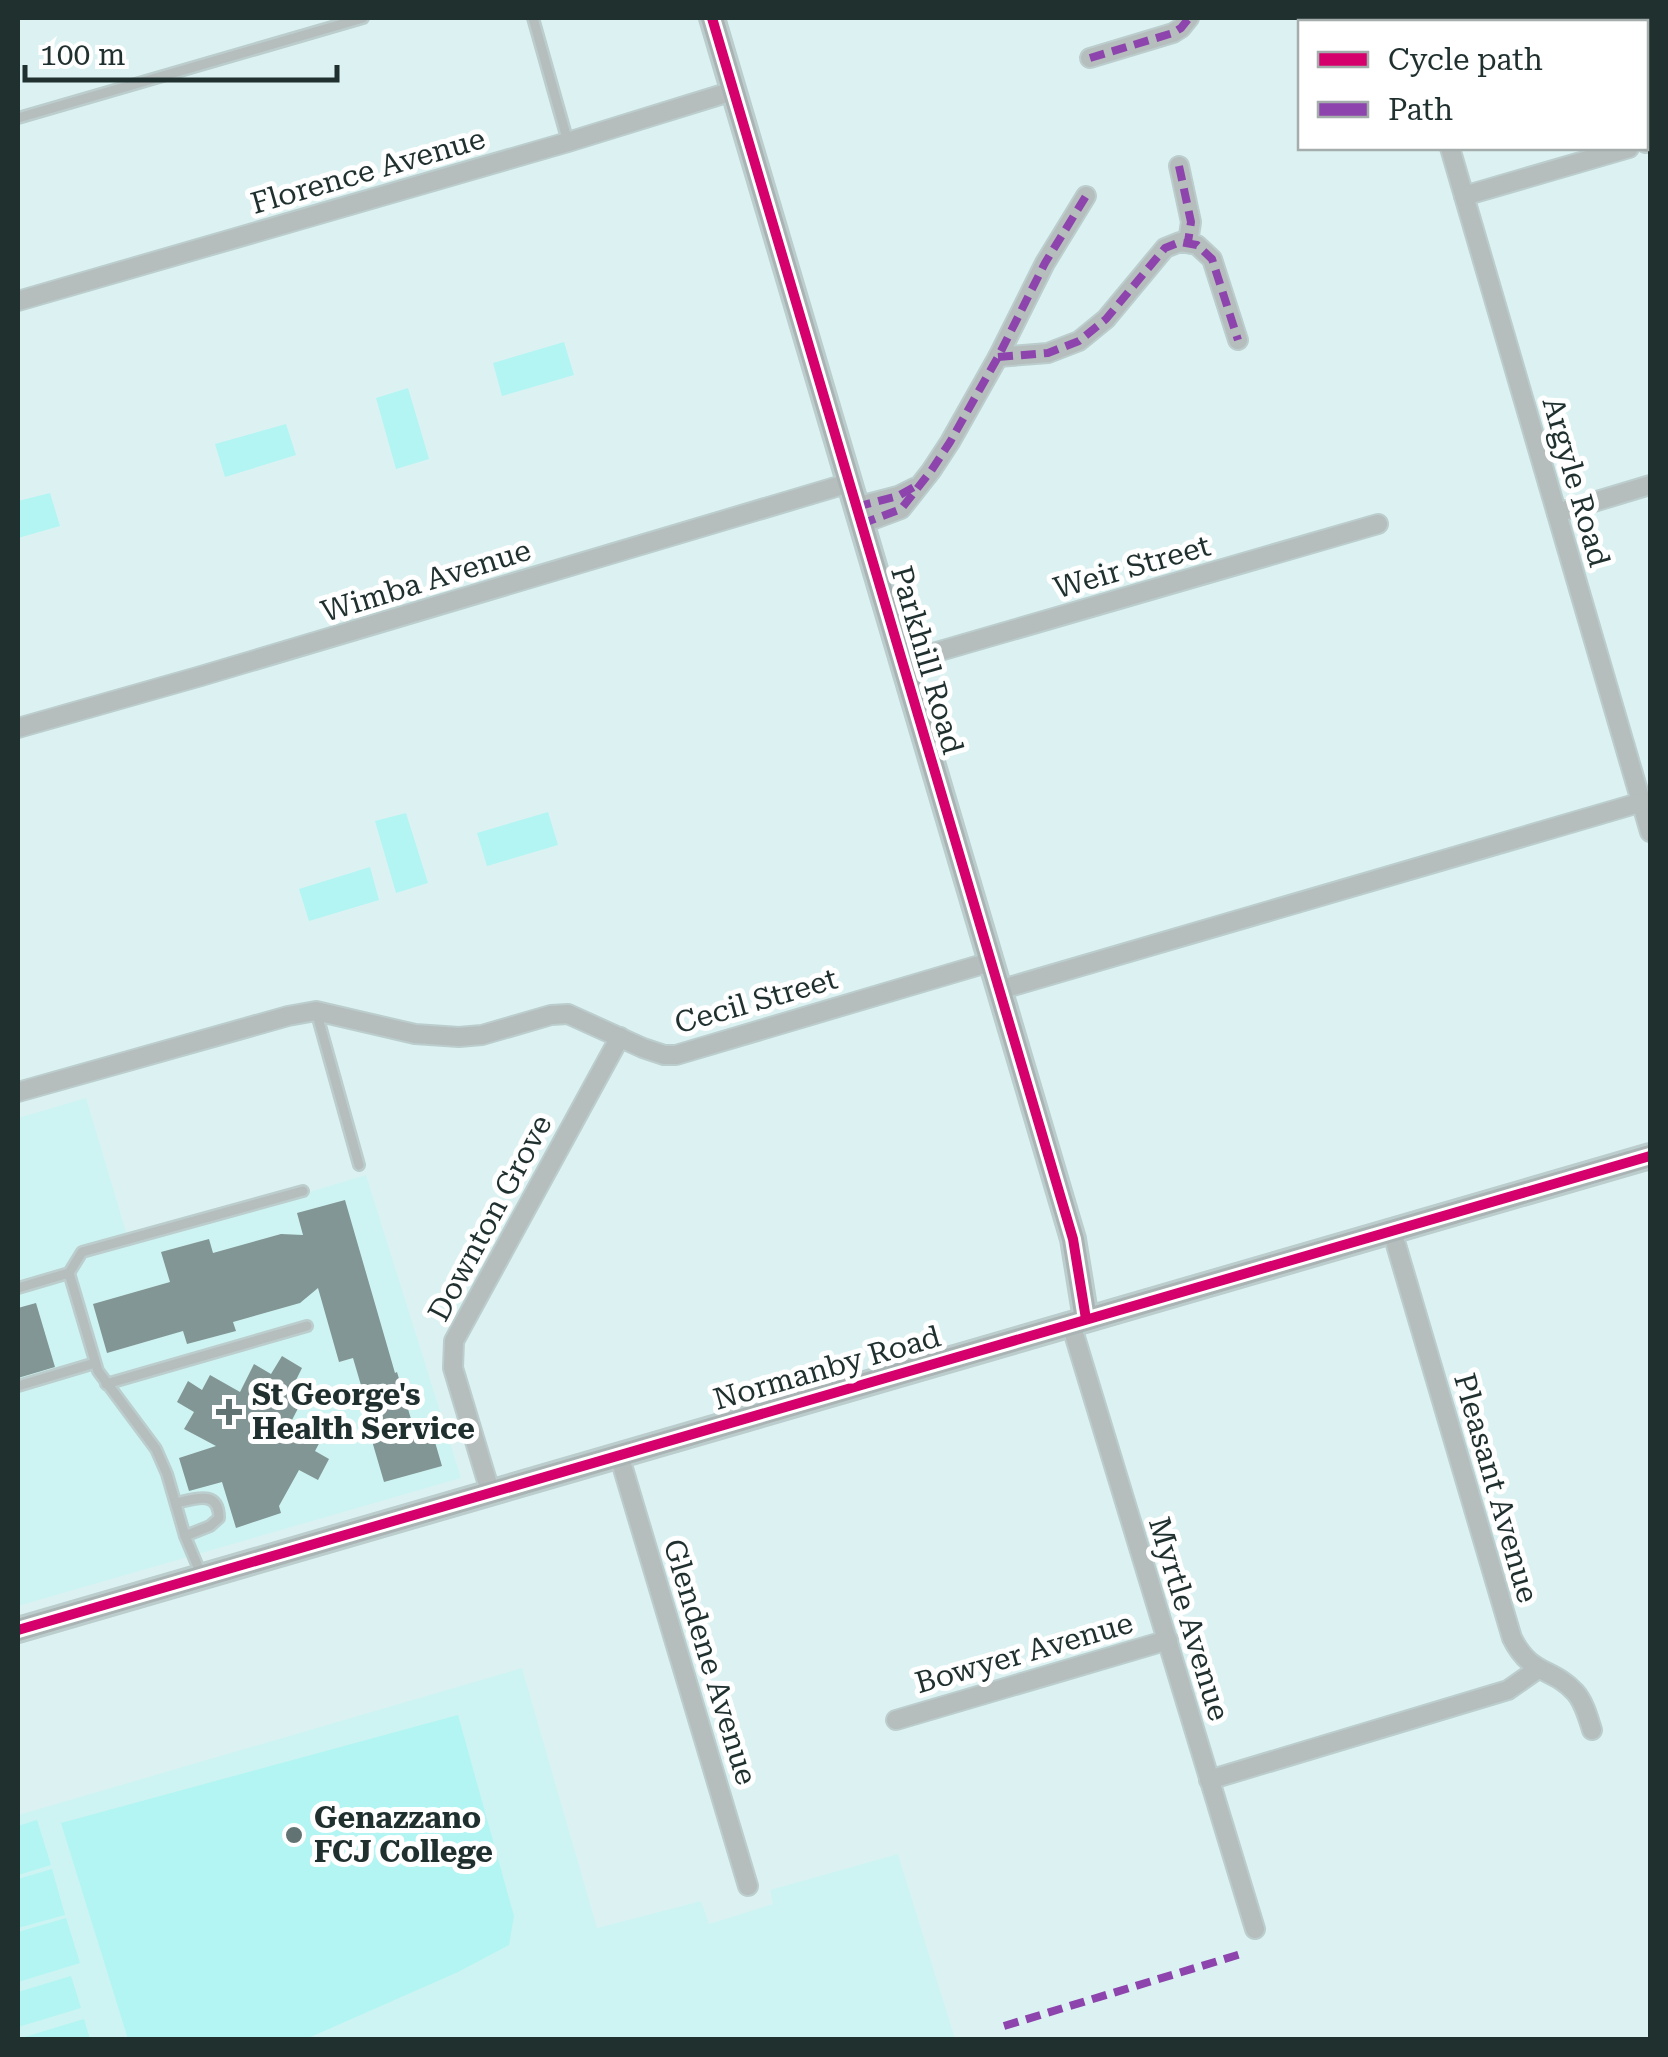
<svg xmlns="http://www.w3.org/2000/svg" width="1668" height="2057" viewBox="0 0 1668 2057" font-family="'Roboto Serif',serif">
<rect width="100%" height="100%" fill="#dcf2f2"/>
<!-- built -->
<g fill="#cdf4f2">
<path d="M 86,1098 L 127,1235 L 306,1186 L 309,1192 L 366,1175 L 461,1478 L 18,1606 L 18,1118 Z"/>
<path d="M 522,1668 L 597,1928 L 701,1901 L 709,1924 L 773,1904 L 770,1890 L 898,1854 L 955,2039 L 18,2040 L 18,1815 Z"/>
</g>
<!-- green -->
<g fill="#b2f5f3">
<path d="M 564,342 L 574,375 L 502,396 L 493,363 Z"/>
<path d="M 408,388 L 429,459 L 396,469 L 376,398 Z"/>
<path d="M 286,424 L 296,455 L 225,477 L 215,444 Z"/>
<path d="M 50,493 L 60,526 L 18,538 L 18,501 Z"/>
<path d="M 548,812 L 558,845 L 487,866 L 477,833 Z"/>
<path d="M 406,813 L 428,883 L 396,893 L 375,821 Z"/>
<path d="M 370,867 L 379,900 L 309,921 L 299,889 Z"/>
<path d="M 458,1715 L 514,1916 L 509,1945 L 458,1972 L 306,2039 L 128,2039 L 61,1823 Z"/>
<path d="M 37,1820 L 51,1865 L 18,1875 L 18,1826 Z"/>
<path d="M 52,1869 L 65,1915 L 18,1928 L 18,1879 Z"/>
<path d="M 66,1918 L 80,1963 L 18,1982 L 18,1932 Z"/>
<path d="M 71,1976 L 81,2008 L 18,2027 L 18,1992 Z"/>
<path d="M 84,2019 L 90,2039 L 18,2039 Z"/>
</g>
<!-- building -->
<g fill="#829695">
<path d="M 345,1200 L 395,1373 L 397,1372 L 414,1429 L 430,1425 L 442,1466 L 384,1482 L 372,1441 L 377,1440 L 353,1358 L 339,1362 L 318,1288 L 300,1303 L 233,1322 L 236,1331 L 187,1344 L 183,1331 L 107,1353 L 93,1304 L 170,1282 L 161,1252 L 209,1239 L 213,1253 L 281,1234 L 303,1235 L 297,1213 Z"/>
<path d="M 36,1303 L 55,1367 L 18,1378 L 18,1308 Z"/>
<path d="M 282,1356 L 302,1368 L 295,1382 L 308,1389 L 292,1420 L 322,1438 L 315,1451 L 329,1459 L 318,1480 L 299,1470 L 279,1506 L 281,1513 L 236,1528 L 222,1482 L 189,1491 L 179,1458 L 216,1446 L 184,1429 L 194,1412 L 177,1402 L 188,1381 L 202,1390 L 210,1375 L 240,1392 L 254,1364 L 271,1374 Z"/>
</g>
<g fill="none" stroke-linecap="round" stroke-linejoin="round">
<defs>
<g id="lane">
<path d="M 533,18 L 568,142"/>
<path d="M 18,118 L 363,18"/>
<path d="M 316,1011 L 359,1165"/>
<path d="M 69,1273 L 98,1371 L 156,1449 L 167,1474 L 185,1536 L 201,1574"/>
<path d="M 18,1288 L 69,1273 L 82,1252 L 303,1191"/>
<path d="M 106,1384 L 307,1326"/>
<path d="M 18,1386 L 95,1363"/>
<path d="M 176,1503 C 195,1499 219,1489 219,1518 L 210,1526 L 185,1536"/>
</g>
<g id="street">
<path d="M 1412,18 L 1414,22"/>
<path d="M 1090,58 L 1173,33 L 1181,28 L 1189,18"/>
<path d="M 1646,143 L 1650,141"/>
<path d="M 1450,148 L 1650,832"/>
<path d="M 1179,166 L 1191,222 L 1188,242"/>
<path d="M 1464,196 L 1629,148"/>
<path d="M 18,301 L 568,142 L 733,91"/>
<path d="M 998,357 L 1048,353 L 1079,341 L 1106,319 L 1165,248 L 1180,242 L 1197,245 L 1212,259 L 1238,340"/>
<path d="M 856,507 L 898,496 L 914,488"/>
<path d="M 1557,513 L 1650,485"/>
<path d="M 861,524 L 901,509 L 931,471 L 950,442 L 998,357 L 1045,263 L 1086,196"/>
<path d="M 902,662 L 1378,524"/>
<path d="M 18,728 L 201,676 L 849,483"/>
<path d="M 999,990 L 1642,802"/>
<path d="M 18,1092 L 288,1016 L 316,1011 L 415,1034 L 459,1037 L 482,1035 L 551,1015 L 568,1014 L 643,1048 L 664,1055 L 676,1055 L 990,962"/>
<path d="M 1392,1231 L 1512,1638 C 1531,1676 1552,1667 1575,1692 C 1584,1702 1588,1717 1592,1730"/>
<path d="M 1071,1324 L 1255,1929"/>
<path d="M 619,1455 L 748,1886"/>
<path d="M 490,1491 L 453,1368 L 454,1341 L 620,1037"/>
<path d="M 896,1720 L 1168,1640"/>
<path d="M 1209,1780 L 1508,1690 L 1538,1669"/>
</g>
<g id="secondary">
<path d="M 712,18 L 1073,1239 L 1086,1319"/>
<path d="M 18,1630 L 1650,1156"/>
</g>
</defs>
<!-- lane casing -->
<use href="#lane" stroke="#bccdcd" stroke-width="14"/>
<!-- street casing -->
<use href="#street" stroke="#bccdcd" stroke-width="22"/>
<!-- secondary casing -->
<use href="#secondary" stroke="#bccdcd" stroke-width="28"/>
<!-- lane -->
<use href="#lane" stroke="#b5bdbd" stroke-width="9"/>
<!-- street -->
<use href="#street" stroke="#b5bdbd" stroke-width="18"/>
<!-- secondary -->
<use href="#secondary" stroke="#aab3b3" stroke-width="22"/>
<!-- quiet -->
<g stroke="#8e44ad" stroke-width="8" stroke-dasharray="15 8" stroke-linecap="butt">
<path d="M 1090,58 L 1173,33 L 1181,28 L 1189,18"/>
<path d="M 1179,166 L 1191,222 L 1188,242"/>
<path d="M 998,357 L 1048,353 L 1079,341 L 1106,319 L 1165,248 L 1180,242 L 1197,245 L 1212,259 L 1238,340"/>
<path d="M 856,507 L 898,496 L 914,487"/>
<path d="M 861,524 L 901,509 L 931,471 L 950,442 L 998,357 L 1045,263 L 1086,196"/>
<path d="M 1004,2026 L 1241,1954"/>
</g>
<defs>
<g id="cycleway">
<path d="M 712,18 L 1073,1239 L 1086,1319"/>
<path d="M 18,1630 L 1650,1156"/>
</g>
</defs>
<!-- cycleway casing -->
<use href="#cycleway" stroke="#fff" stroke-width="16"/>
<!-- cycleway -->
<use href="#cycleway" stroke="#d6006c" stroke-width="10"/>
</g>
<!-- markers -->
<g fill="#617473" stroke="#fff" stroke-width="4">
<path d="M224 1397h10v10h10v10h-10v10h-10v-10h-10v-10h10z"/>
<circle cx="294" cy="1835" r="10"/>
</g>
<g text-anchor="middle" stroke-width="10" stroke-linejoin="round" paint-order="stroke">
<!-- street labels -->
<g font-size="30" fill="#1f302f" stroke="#fff">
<text transform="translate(368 171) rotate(-16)" y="10">Florence Avenue</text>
<text transform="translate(1576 482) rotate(74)" y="10">Argyle Road</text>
<text transform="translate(1132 567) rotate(-16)" y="10">Weir Street</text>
<text transform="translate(426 581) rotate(-17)" y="10">Wimba Avenue</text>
<text transform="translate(927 660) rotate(74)" y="10">Parkhill Road</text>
<text transform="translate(756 1001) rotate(-16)" y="10">Cecil Street</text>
<text transform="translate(490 1218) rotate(-62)" y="10">Downton Grove</text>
<text transform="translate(827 1368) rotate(-16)" y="10">Normanby Road</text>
<text transform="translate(1496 1488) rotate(74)" y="10">Pleasant Avenue</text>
<text transform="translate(1189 1619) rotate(73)" y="10">Myrtle Avenue</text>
<text transform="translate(1024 1653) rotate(-16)" y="10">Bowyer Avenue</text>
<text transform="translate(710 1662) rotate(73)" y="10">Glendene Avenue</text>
</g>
<!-- poi labels -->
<g font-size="30" font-weight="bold" fill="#1f302f" stroke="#fff" text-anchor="start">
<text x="252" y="1405">St George's<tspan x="252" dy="34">Health Service</tspan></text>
<text x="314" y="1828">Genazzano<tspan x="314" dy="34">FCJ College</tspan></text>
</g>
</g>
<!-- border -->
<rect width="1668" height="2057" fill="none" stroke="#1f302f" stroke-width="40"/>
<!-- legend -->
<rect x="1298" y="20" width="350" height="130" fill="#ffffff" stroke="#a5acac" stroke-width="2.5"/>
<rect x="1318" y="52" width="50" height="15" fill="#d6006c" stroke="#a5acac" stroke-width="2.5"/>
<text x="1388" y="70" font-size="30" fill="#1f302f">Cycle path</text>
<rect x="1318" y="102" width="50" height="15" fill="#8e44ad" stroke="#a5acac" stroke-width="2.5"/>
<text x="1388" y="120" font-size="30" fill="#1f302f">Path</text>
<!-- scale -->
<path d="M25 65v15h312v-15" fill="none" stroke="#1f302f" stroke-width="5"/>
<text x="40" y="65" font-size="30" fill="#1f302f" stroke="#ffffff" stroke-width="8" paint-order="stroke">100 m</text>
</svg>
